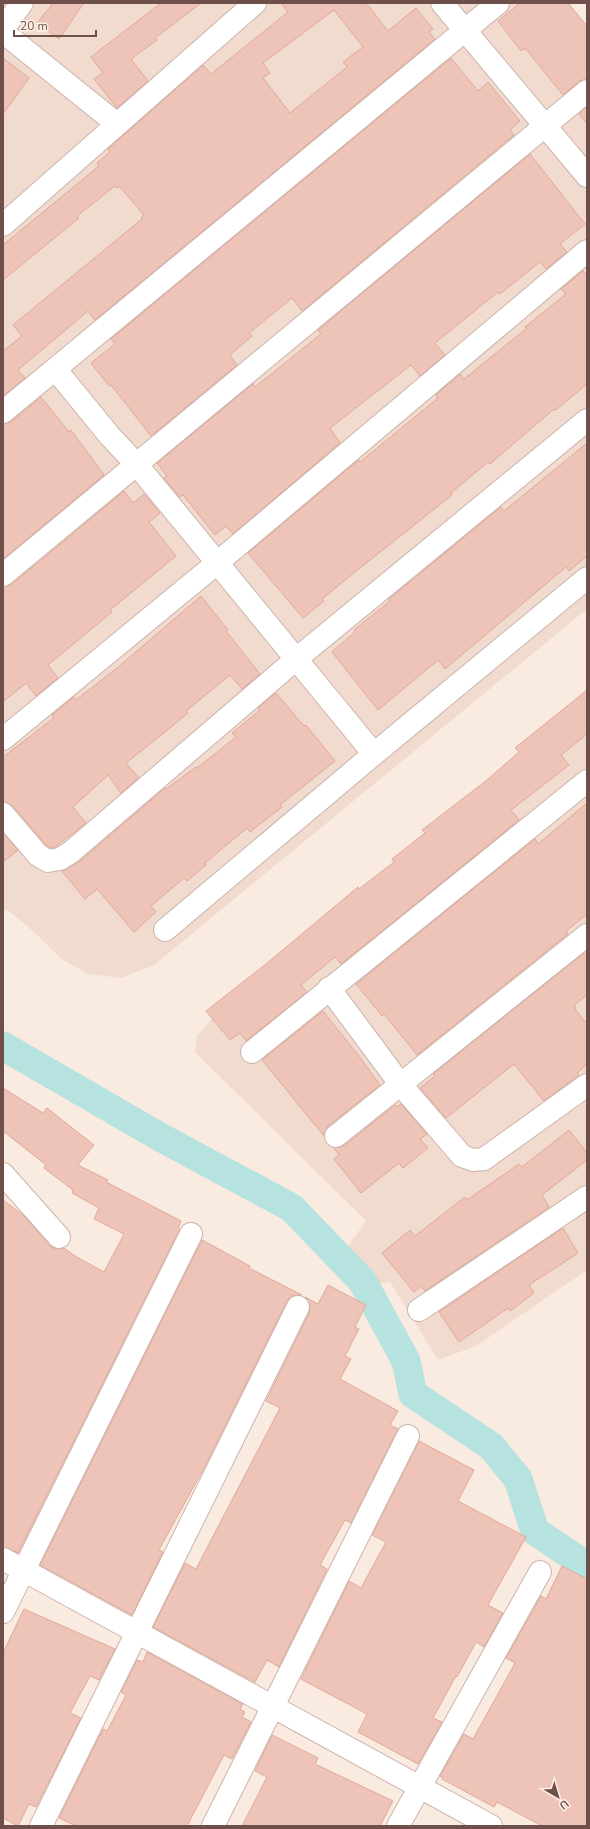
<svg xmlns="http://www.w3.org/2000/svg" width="590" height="1829" viewBox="0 0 590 1829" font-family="'Nunito Sans',sans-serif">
<rect width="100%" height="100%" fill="#faebe0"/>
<!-- residential -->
<g fill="#f1dbcf">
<path d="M 3,3 L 566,3 L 587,27 L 587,609 L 154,965 L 121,978 L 88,974 L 60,958 L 35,933 L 9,911 L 3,909 Z"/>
<path d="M 587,707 L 587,1270 L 476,1346 L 438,1360 L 390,1282 L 373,1285 L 350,1262 L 347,1247 L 366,1221 L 195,1052 L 197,1036 L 227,1002 Z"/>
</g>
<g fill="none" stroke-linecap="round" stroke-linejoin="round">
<!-- canal -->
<path stroke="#b6e2e0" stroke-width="29" d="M 3,1046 L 160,1137 L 292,1208 L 363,1282 L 406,1361 L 413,1394 L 491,1446 L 518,1479 L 535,1531 L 587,1566"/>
</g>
<!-- building -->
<g fill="#eec4b9" stroke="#e0a89a" fill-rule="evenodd">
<path d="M 53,3 L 84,3 L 59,39 L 37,23 Z"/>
<path d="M 161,3 L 201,3 L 155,38 L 157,40 L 131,59 L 148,81 L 117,108 L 94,79 L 103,73 L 91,57 Z"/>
<path d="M 281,3 L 366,3 L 388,31 L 416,8 L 433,29 L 429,32 L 435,39 L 95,320 L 88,311 L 18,370 L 25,378 L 3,396 L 3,351 L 22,336 L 13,325 L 142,219 L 141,218 L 144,215 L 119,186 L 117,188 L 115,186 L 77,216 L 79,218 L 3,280 L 3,245 L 99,166 L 97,163 L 110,152 L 108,149 L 202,66 L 203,65 L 211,74 L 288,12 ZM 334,10 L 363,47 L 343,62 L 347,67 L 290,113 L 263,78 L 270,73 L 263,63 Z"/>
<path d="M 520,3 L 568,3 L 587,26 L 587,79 L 579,81 L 563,95 L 525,48 L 521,51 L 498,21 Z"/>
<path d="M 3,58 L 29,78 L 3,114 Z"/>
<path d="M 451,58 L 478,91 L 488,82 L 520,121 L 510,130 L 514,135 L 302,311 L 292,298 L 249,333 L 252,336 L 230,355 L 237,365 L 151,436 L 111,385 L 109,386 L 91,363 L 115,344 L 111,339 Z"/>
<path d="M 587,107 L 587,124 L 579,114 Z"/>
<path d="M 530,154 L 585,224 L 560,244 L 567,252 L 546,269 L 540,262 L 500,294 L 498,292 L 435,343 L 445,355 L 420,376 L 411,365 L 330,428 L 340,443 L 233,534 L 226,526 L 215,535 L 183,495 L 180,497 L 164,478 L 167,476 L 157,463 L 253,384 L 255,387 L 300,351 L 321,334 L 318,330 Z"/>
<path d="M 583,271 L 587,275 L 587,384 L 556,410 L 554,409 L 490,464 L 488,462 L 451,493 L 452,495 L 355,572 L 322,599 L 324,601 L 303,618 L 248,553 L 355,463 L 359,460 L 360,462 L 438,398 L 436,395 L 460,374 L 464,379 L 527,328 L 525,327 L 566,294 L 561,289 Z"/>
<path d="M 41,397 L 69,432 L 71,430 L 104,475 L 3,559 L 3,424 L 11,422 Z"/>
<path d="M 587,443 L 587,556 L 569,571 L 566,567 L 445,669 L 438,660 L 378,710 L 332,652 L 355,632 L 354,630 L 390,601 L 389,599 L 501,507 L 504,511 Z"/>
<path d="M 124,491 L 133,503 L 144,494 L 160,513 L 149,522 L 176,556 L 110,610 L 112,612 L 48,665 L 58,678 L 36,696 L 26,683 L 3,702 L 3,587 L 11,585 Z"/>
<path d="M 201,596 L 228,630 L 226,631 L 260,674 L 242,689 L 230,675 L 186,711 L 188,713 L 165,732 L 126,763 L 139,778 L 121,793 L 108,775 L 73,807 L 86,823 L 55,847 L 50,848 L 46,845 L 13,806 L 3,802 L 3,757 L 54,718 L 52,715 L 74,697 L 76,700 L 117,668 Z"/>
<path d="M 587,690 L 587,734 L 561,755 L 569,765 L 511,810 L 519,820 L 341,964 L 335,957 L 301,985 L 307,992 L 246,1041 L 240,1033 L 230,1040 L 206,1011 L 266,964 L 358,887 L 359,889 L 394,862 L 392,859 L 425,833 L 422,830 L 487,780 L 519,752 L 515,748 Z"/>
<path d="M 276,693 L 304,726 L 306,725 L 335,761 L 280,805 L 282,807 L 250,832 L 247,828 L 205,863 L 206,865 L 187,881 L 184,878 L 151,906 L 156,912 L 134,932 L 97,889 L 85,899 L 62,871 L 79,862 L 165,788 L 166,789 L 196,767 L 197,768 L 236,737 L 232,733 L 260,710 L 258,708 Z"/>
<path d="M 587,803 L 587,914 L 566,931 L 568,934 L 417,1055 L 384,1014 L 382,1016 L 356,984 L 535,839 L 538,844 Z"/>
<path d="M 3,833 L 18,850 L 3,862 Z"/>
<path d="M 584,953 L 587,956 L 587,995 L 574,1005 L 576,1008 L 575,1009 L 587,1024 L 587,1064 L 577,1073 L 579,1075 L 544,1101 L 514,1064 L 446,1118 L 420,1088 L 435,1076 L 433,1074 Z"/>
<path d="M 323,1011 L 359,1056 L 380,1085 L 328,1126 L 324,1136 L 262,1060 Z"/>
<path d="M 3,1088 L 43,1113 L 47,1108 L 94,1145 L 78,1165 L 108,1180 L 106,1182 L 181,1221 L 178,1228 L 180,1229 L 18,1553 L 3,1547 L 3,1200 L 24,1216 L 50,1246 L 55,1249 L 64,1248 L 75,1256 L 104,1272 L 124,1234 L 94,1219 L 99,1208 L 72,1193 L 73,1190 L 44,1168 L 46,1165 L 3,1131 Z"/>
<path d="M 401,1104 L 427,1134 L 420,1139 L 428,1148 L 403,1168 L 399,1163 L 361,1193 L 334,1159 L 339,1155 L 334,1148 L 344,1146 L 395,1105 L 396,1107 Z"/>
<path d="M 569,1130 L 587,1153 L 587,1160 L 542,1195 L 549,1207 L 425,1291 L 421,1286 L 414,1292 L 382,1253 L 410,1230 L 415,1236 L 465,1197 L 467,1200 L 519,1164 L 522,1167 Z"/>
<path d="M 563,1228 L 578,1253 L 529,1285 L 534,1293 L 510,1311 L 508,1308 L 459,1342 L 439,1312 Z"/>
<path d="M 202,1240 L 250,1266 L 249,1268 L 302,1295 L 291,1296 L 287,1301 L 205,1466 L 159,1550 L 163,1552 L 132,1615 L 40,1565 Z"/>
<path d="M 328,1285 L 366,1305 L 355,1327 L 359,1329 L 345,1356 L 351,1359 L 340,1379 L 398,1411 L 390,1425 L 398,1429 L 351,1523 L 345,1520 L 320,1565 L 327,1569 L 279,1667 L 267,1660 L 255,1682 L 153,1627 L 185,1563 L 196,1569 L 280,1408 L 266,1401 L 309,1313 L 310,1306 L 305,1297 L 318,1304 Z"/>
<path d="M 419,1441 L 474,1470 L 458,1501 L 526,1537 L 488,1605 L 503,1613 L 484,1647 L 476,1642 L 457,1677 L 456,1676 L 433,1718 L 442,1722 L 418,1764 L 358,1732 L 367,1714 L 301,1679 L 349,1581 L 361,1588 L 386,1542 L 372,1535 Z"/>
<path d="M 562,1566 L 587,1579 L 587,1826 L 542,1826 L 497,1802 L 494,1807 L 442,1779 L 443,1778 L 440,1776 L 464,1734 L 473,1739 L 515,1663 L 506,1658 L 541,1596 L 546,1599 Z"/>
<path d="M 24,1609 L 115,1649 L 99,1680 L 90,1676 L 70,1713 L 81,1718 L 36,1807 L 29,1804 L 18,1826 L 3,1818 L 3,1653 Z"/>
<path d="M 147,1652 L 243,1704 L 240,1709 L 245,1712 L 242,1717 L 251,1722 L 232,1759 L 224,1755 L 187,1826 L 76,1826 L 59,1818 L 103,1729 L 107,1731 L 126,1695 L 121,1692 L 137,1660 L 143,1662 Z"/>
<path d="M 272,1735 L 318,1758 L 315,1764 L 393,1801 L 380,1826 L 242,1826 L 267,1777 L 255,1771 Z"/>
</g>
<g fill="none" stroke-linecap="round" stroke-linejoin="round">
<defs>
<g id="minor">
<path d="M 442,3 L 587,176"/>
<path d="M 3,29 L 22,3"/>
<path d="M 3,32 L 117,124"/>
<path d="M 3,225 L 255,3"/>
<path d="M 56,370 L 109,435 L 137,465 L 374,754"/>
<path d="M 3,412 L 498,3"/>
<path d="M 3,575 L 587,91"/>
<path d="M 3,739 L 217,563 L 587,251"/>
<path d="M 3,814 L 38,855 L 48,861 L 60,859 L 71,852 L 295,660 L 587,420"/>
<path d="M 165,930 L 374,754 L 587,578"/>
<path d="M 329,988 L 401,1085 L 462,1156 L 473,1160 L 484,1159 L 587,1085"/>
<path d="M 252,1052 L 587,781"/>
<path d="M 336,1136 L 587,935"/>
<path d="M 3,1174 L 59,1237"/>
<path d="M 419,1310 L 587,1197"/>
<path d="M 3,1559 L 491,1826"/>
<path d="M 3,1612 L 191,1234"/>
<path d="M 41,1826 L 298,1307"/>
<path d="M 213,1826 L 408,1436"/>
<path d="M 398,1826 L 540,1572"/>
</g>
</defs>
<!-- minor casing -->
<use href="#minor" stroke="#ccb3ab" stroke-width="24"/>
<!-- minor -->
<use href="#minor" stroke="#fff" stroke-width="22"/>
</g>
<!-- border -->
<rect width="590" height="1829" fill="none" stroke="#6f4f49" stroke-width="8"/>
<!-- north arrow -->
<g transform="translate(558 1797) rotate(142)" stroke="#fef0e5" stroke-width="3" paint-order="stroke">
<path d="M0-3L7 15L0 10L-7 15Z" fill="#6f4f49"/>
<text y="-6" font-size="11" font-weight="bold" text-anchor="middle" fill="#6f4f49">U</text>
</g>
<!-- scale -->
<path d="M14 30v6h82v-6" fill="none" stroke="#6f4f49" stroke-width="2"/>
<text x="20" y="30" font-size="12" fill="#6f4f49" stroke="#fef0e5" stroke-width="3" paint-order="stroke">20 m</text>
</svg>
